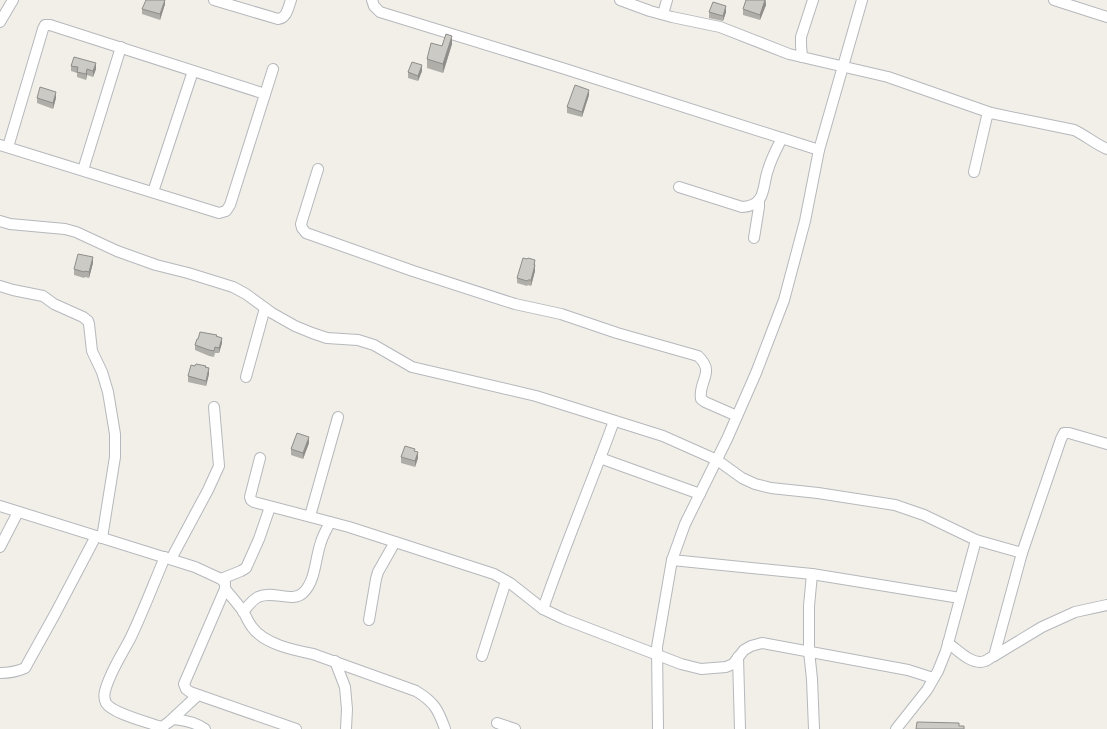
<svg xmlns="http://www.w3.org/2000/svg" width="1107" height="729" viewBox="0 0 1107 729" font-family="Rubik,sans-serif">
<rect width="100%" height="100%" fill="#f1efe8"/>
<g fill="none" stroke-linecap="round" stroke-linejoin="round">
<defs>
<g id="street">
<path d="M 214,0 L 278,19 C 287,18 288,8 291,0"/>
<path d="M 372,0 L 374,6 L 380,12 L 562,68 L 819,150"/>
<path d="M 620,0 L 650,11 L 672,17 L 720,27 L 789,54 L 888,77 L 991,113 L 1074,130 C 1085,135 1095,144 1107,149"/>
<path d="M 1054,0 L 1107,17"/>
<path d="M 663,14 L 667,0"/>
<path d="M 0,22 L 13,0"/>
<path d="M 802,57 L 801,45 L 801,37 L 813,0"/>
<path d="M 0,145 L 219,213 L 226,211 L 230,205 L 273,69"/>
<path d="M 8,147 L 43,29 L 45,25 L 50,25 L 265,94"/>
<path d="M 318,169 L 301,224 L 302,228 L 306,233 L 413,271 L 515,304 L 561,314 L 617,333 L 698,356 C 716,373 698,380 701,399 L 705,402 L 737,416"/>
<path d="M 83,170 L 121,47"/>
<path d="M 974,172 L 988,112"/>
<path d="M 679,187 L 742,207 C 767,206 762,186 768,170 C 771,159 777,148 782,138"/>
<path d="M 153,192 L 193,71"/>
<path d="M 0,221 L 10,224 L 65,229 L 76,232 L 117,251 L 156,265 L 188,273 L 233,287 L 246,294 L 272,313 L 295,326 L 312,333 L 327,338 L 358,340 L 374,345 L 412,367 L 536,396 L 663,436 L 717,460 L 742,478 L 755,484 L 771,488 L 818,493 L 895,505 L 924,515 L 976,540 L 1022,553"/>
<path d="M 754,238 L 759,207 L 759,200"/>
<path d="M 0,286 L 13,290 L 43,296 L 54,304 L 83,317 L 88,321 L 89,324 L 92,351 L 102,372 L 108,392 L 115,434 L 115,457 L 102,538"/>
<path d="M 246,377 L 265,308"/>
<path d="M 260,458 L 250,497 L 251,500 L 254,502 L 349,527 L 494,574 L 510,583 L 543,609 L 564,619 L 681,664 L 701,669 L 726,667 L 733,664 L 744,650 L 751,646 L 762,643 L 908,670 L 933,678"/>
<path d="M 600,458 L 700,494"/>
<path d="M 0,506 L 195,567 L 221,579 L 225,583 L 225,589 L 184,684 L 186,689 L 190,692 L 296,729"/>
<path d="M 310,516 L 338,417"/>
<path d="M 0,547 L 18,512"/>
<path d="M 171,559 L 208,490 L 219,466 L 214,407"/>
<path d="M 672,560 L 812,574 L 960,598"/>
<path d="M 812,574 L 809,606 L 809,651 L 812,679 L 814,729"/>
<path d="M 221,579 L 241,571 L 246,568 L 259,539 L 270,507"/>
<path d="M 225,589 C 231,596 237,603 243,611 C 246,616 248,622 252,627 C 264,644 293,650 313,654 L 416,691 C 434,702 438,709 445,729"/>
<path d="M 543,609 C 565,545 591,484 614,421"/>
<path d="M 243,612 C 248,606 252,600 258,597 C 273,590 292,603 303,593 C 316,581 315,558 321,542 C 323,535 327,529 330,522"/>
<path d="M 369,620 L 376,579 L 378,572 L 395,542"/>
<path d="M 948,643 C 958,650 972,666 985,661 C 988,660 991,657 994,656 L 1022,553 L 1061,439 L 1064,433 L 1069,433 L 1107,444"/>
<path d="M 482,656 L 506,581"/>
<path d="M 994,656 L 1042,627 L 1075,612 L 1107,605"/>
<path d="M 738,657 L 740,729"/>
<path d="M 335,661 L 345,687 L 347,709 L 346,729"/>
<path d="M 0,673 C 10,673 16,672 25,668 L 55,614 L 96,536"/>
<path d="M 173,719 C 184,720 195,722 205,729"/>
<path d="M 497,723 L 515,729"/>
<path d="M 161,727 C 148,722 113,714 106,703 C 104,699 104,695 105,691 C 110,672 121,656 130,639 C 143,612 153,585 165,557"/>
<path d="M 159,729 L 169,722 L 198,695"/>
<path d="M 658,729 L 657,647 L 672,560 L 685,524 L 727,439 L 756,373 L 784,300 L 805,221 L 819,150 L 862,0"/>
<path d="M 896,729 L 927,690 L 938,671 L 946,651 L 976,540"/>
</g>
</defs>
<!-- street casing -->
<use href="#street" stroke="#b5b8bc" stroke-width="12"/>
<!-- street -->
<use href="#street" stroke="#fff" stroke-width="10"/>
</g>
<!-- wall -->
<g fill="#afaea9">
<path d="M 165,0 L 165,4 L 160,20 L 142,14 L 142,9 Z"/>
<path d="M 766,0 L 766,5 L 760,20 L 743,15 L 743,9 Z"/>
<path d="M 709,12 L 726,12 L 723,21 L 709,18 Z"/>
<path d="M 452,44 L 443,73 L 427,68 L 427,59 L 442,46 Z"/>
<path d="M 71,66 L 96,69 L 93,77 L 87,75 L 86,80 L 77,77 L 77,73 L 71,71 Z"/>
<path d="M 422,71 L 418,81 L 408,78 L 408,72 Z"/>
<path d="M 589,95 L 582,117 L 567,113 L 567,107 Z"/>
<path d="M 37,98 L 56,98 L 53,109 L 37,103 Z"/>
<path d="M 93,263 L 89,278 L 85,277 L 84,278 L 74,275 L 74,269 Z"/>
<path d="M 535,265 L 535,271 L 531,286 L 528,285 L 527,286 L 517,283 L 517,278 Z"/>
<path d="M 217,336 L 222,343 L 219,353 L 215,353 L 214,357 L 209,356 L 195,350 L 195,345 L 198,339 Z"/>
<path d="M 206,367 L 209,374 L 206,386 L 188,382 L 188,376 Z"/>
<path d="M 309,443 L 303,459 L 291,455 L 291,449 Z"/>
<path d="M 415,451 L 418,458 L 415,467 L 401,463 L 401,457 Z"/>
</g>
<!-- shaded-wall -->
<g fill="#8f8d8a">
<path d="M 165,0 L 165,4 L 160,20 L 160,14 Z"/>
<path d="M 765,0 L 766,5 L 760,20 L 760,15 Z"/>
<path d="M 726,6 L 726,12 L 723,21 L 723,16 Z"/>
<path d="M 452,36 L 452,44 L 443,73 L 443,64 Z"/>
<path d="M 96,63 L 96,69 L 93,77 L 93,71 Z"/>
<path d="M 422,65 L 422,71 L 418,81 L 418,76 Z"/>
<path d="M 87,69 L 87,75 L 86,80 L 86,74 Z"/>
<path d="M 589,90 L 589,95 L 582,117 L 582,112 Z"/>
<path d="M 56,92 L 56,98 L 53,109 L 53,103 Z"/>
<path d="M 93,257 L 93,263 L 89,278 L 89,272 Z"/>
<path d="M 535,260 L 535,271 L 531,286 L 531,280 Z"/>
<path d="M 222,338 L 222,343 L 219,353 L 219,348 Z"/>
<path d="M 209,368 L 209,374 L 206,386 L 206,381 Z"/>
<path d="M 309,437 L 309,443 L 303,459 L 303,453 Z"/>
<path d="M 418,452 L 418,458 L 415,467 L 415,461 Z"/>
</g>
<!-- building -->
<g fill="#cccac5" stroke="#8f8d8a">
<path d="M 146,0 L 165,0 L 160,14 L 142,9 Z"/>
<path d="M 746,0 L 765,0 L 760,15 L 743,9 Z"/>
<path d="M 713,2 L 726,6 L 723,16 L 709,12 Z"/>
<path d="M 446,34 L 452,36 L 443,64 L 427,59 L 431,43 L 442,46 Z"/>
<path d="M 74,57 L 96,63 L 93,71 L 87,69 L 86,74 L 77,72 L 78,67 L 71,66 Z"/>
<path d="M 412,62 L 422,65 L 418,76 L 408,72 Z"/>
<path d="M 575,85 L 589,90 L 582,112 L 567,107 Z"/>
<path d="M 40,87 L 56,92 L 53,103 L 37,98 Z"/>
<path d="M 78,254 L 93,257 L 89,272 L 85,271 L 84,272 L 74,269 Z"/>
<path d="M 523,258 L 527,259 L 528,258 L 535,260 L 534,265 L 535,265 L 531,280 L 528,280 L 527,281 L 517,278 Z"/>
<path d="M 200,332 L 217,335 L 216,336 L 222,338 L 219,348 L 215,347 L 214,351 L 209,350 L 195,345 L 197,339 L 198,339 Z"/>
<path d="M 196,364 L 206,366 L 205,367 L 209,368 L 206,381 L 188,376 L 191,365 L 195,366 Z"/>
<path d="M 297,433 L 309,437 L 303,453 L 291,449 Z"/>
<path d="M 405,446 L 415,449 L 414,451 L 418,452 L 415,461 L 401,457 Z"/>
<path d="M 917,722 L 959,723 L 959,726 L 964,726 L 964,729 L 916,729 Z"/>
</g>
</svg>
